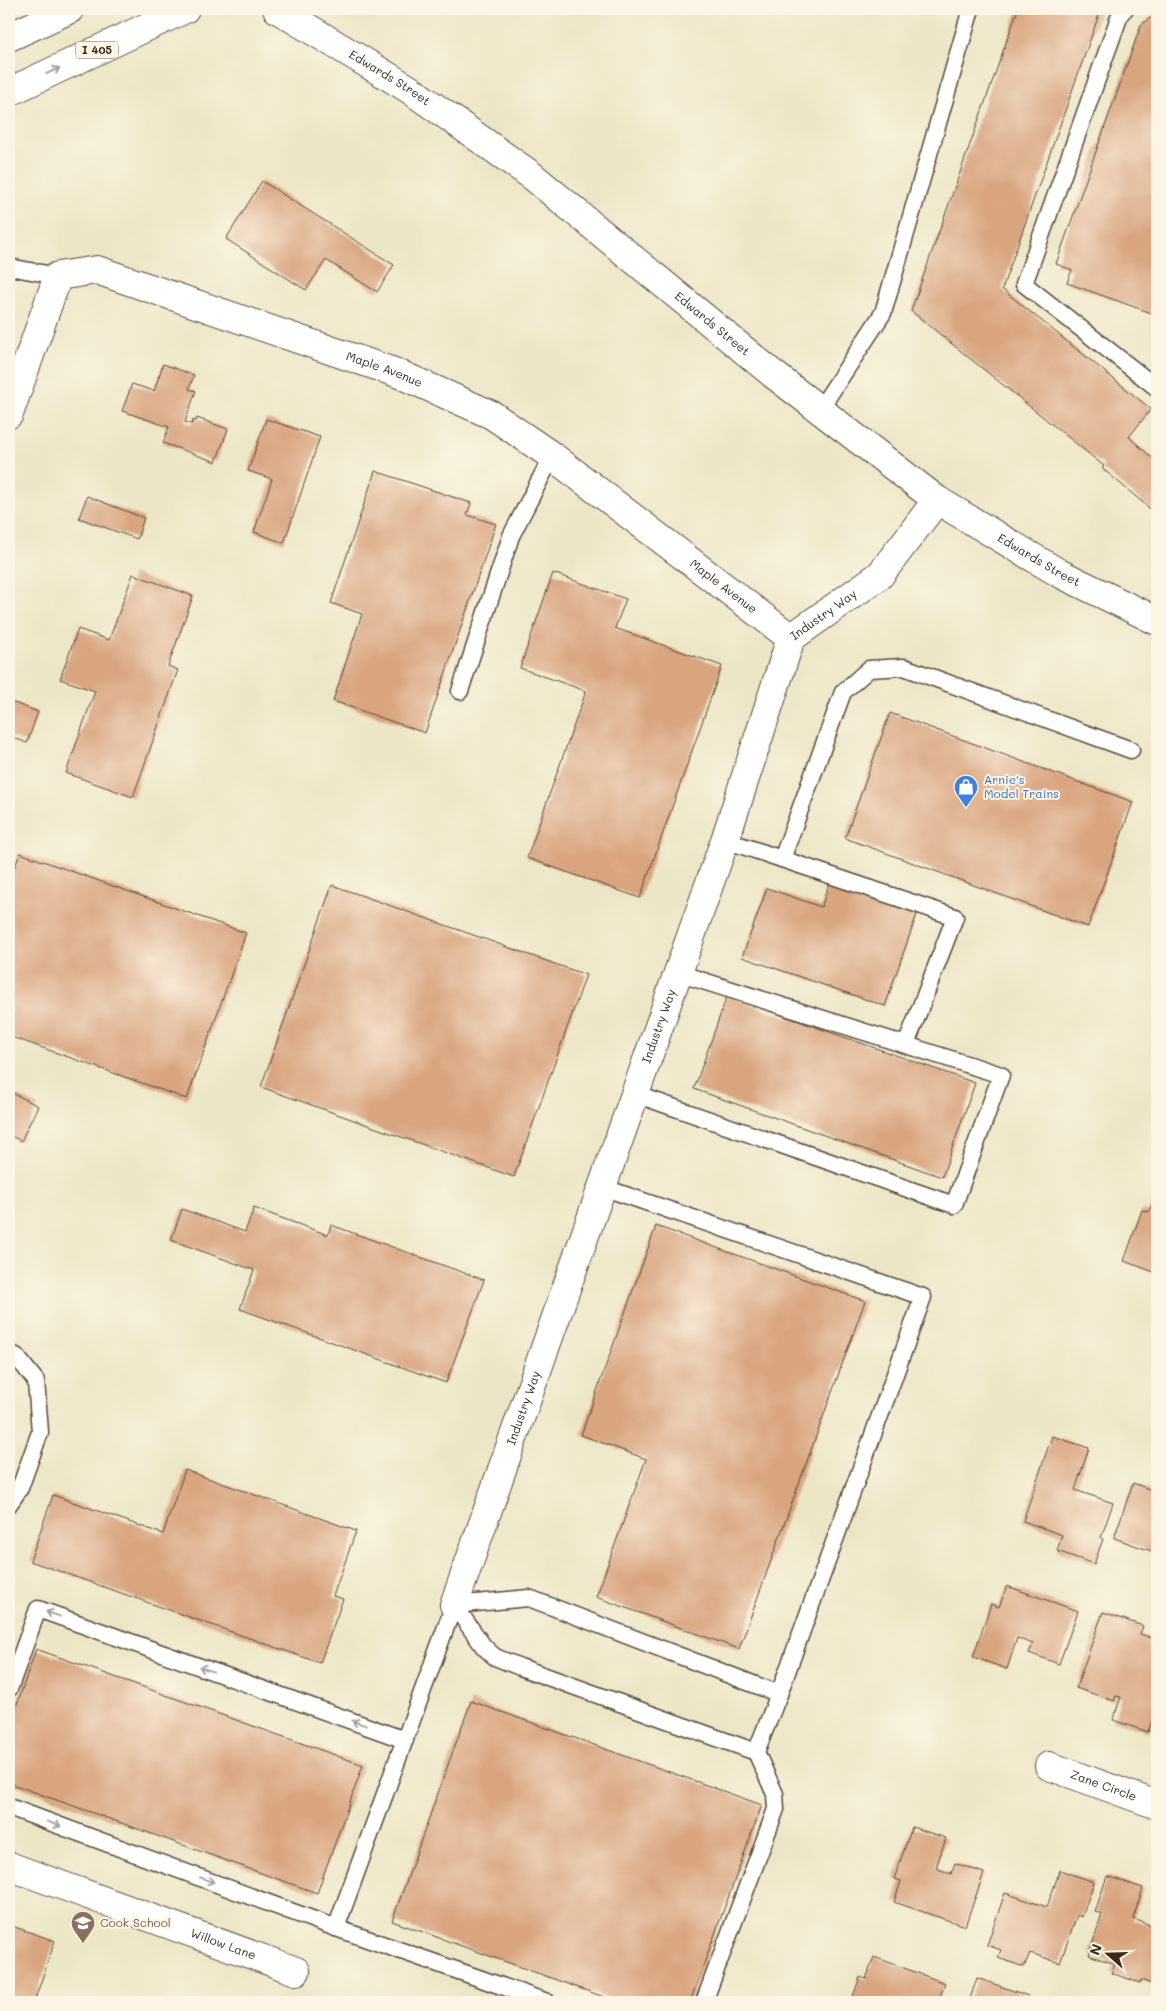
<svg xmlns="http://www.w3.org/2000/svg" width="1166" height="2011" viewBox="0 0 1166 2011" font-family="Mali,sans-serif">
<rect width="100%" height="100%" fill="#fcf5e5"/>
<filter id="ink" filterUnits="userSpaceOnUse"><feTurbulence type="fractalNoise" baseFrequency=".02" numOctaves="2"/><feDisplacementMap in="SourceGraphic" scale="10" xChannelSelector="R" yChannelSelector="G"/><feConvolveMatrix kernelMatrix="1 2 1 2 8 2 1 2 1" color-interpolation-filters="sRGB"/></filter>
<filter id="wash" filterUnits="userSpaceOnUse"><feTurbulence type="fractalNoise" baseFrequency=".0096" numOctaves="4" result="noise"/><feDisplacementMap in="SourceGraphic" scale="20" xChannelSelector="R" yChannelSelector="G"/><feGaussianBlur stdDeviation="1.12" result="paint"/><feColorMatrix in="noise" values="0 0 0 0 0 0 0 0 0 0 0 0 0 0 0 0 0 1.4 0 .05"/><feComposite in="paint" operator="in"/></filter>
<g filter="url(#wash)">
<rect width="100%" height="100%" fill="#ede6c6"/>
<g id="blocks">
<!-- building -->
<g fill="#d9a580">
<path d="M 1018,9 L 1101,9 L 1002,289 L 1151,409 L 1129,437 L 1157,462 L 1157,510 L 1155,513 L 1102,468 L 1104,466 L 911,311 Z"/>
<path d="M 1157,13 L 1157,315 L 1067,283 L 1072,270 L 1056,264 L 1141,25 Z"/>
<path d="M 262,181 L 394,265 L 377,292 L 326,260 L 306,290 L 226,239 Z"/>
<path d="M 163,364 L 194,375 L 189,389 L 196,391 L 185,422 L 192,424 L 193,420 L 196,421 L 197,418 L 228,429 L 216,462 L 163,443 L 169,427 L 122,411 L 132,384 L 154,391 Z"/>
<path d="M 266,419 L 320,437 L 284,543 L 254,532 L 272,479 L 248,471 Z"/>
<path d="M 375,471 L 471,503 L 467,515 L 496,524 L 425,733 L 333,701 L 362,614 L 331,603 Z"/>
<path d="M 87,496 L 144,518 L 137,539 L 79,518 Z"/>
<path d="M 553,573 L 626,599 L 615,628 L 722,666 L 640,898 L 527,858 L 586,691 L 520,668 Z"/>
<path d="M 133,574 L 193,596 L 168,666 L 178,670 L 133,797 L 66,773 L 95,691 L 60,679 L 78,629 L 109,640 Z"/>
<path d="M 9,701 L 38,712 L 27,743 L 9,736 Z"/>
<path d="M 890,713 L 1133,802 L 1088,927 L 845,838 Z"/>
<path d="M 20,853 L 246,933 L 187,1099 L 9,1036 L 9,883 Z"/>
<path d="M 830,881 L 918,911 L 885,1006 L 742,957 L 767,888 L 821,907 Z"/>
<path d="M 332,885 L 586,975 L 514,1177 L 261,1087 Z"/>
<path d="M 727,996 L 975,1083 L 942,1177 L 694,1089 Z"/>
<path d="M 9,1091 L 38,1106 L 21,1141 L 9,1135 Z"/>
<path d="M 1157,1189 L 1157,1273 L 1124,1261 L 1142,1210 L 1149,1212 Z"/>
<path d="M 254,1208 L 328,1235 L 331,1225 L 484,1280 L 446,1383 L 240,1309 L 254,1270 L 171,1240 L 182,1209 L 245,1232 Z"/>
<path d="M 656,1226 L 865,1301 L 739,1649 L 596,1597 L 646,1459 L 581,1435 Z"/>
<path d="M 1052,1436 L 1089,1448 L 1075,1490 L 1113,1503 L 1101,1538 L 1103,1539 L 1094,1564 L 1057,1551 L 1062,1535 L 1023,1521 Z"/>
<path d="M 185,1470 L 356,1531 L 333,1596 L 343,1599 L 320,1663 L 30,1561 L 53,1495 L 163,1534 Z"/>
<path d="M 1133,1483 L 1157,1492 L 1157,1553 L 1114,1538 Z"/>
<path d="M 1007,1586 L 1078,1611 L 1059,1664 L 1029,1653 L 1033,1644 L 1017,1638 L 1007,1669 L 973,1657 L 991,1604 L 999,1607 Z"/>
<path d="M 1103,1612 L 1143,1626 L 1140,1634 L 1157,1640 L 1157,1706 L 1148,1732 L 1113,1720 L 1121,1697 L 1116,1696 L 1114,1701 L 1076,1688 Z"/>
<path d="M 36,1649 L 363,1765 L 317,1893 L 9,1783 L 9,1727 Z"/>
<path d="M 471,1701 L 762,1805 L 690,2002 L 618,2002 L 392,1921 Z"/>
<path d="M 912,1827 L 946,1838 L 936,1868 L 951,1874 L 955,1863 L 984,1873 L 965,1926 L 894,1902 L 901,1881 L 894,1879 Z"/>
<path d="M 1060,1870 L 1094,1882 L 1082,1917 L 1077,1915 L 1060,1963 L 1030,1953 L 1024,1967 L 998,1958 L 1001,1950 L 987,1945 L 1005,1893 L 1047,1907 Z"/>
<path d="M 1107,1876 L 1143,1888 L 1133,1919 L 1157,1927 L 1157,1986 L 1141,1980 L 1140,1983 L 1111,1973 L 1115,1964 L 1089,1955 L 1102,1914 L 1095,1912 Z"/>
<path d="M 9,1925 L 55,1941 L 34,2002 L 9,2002 Z"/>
<path d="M 874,1957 L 945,1983 L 938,2002 L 851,2002 L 860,1977 L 866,1979 Z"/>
<path d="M 977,1978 L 1028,1996 L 1025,2002 L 969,2002 Z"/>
</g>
</g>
</g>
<g filter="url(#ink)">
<use href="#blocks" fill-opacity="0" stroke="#564637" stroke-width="1"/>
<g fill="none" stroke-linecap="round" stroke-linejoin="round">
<defs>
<g id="service">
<path d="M 1125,9 L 1121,12 L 1024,284 L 1157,388"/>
<path d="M 9,267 L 58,276"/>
<path d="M 820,409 L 883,313 L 971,9"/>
<path d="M 460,691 L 511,536 L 552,456"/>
<path d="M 725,840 L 955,917 L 906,1045"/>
<path d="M 782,859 L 843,692 L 869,669 L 904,667 L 1131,750"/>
<path d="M 635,1094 L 954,1205 L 1001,1075 L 678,973"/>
<path d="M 9,1353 L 16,1356 L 36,1381 L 40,1432 L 20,1488 L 9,1504"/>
<path d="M 454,1605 L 529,1598 L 779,1694 L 923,1297 L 602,1187"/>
<path d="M 454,1605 L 336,1928 L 547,2002"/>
<path d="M 454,1605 L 484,1647 L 495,1657 L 520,1667 L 756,1752"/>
<path d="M 9,1689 L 38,1609 L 405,1740"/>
<path d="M 9,1807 L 336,1928"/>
<path d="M 704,2002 L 776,1809 L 775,1794 L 756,1752 L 779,1694"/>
</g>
<g id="minor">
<path id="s1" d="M 9,414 L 58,276 L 97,270 L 397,373 L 492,415 L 552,456 L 791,638"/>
<path id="s2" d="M 454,1605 L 725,840 L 791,638 L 880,575 L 937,500"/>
<path id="s3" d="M 1049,1766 L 1157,1805"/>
<path id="s4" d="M 9,1866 L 296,1971"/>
</g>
<g id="tertiary">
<path id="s5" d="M 277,9 L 409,89 L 531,175 L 773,374 L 937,500 L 1059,573 L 1157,621"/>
</g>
<g id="motorway">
<path d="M 9,37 L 70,9"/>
<path d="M 9,92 L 185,9"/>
</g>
</defs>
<!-- service casing -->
<use href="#service" stroke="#564637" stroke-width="19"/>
<!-- minor casing -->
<use href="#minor" stroke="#564637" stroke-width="30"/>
<!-- tertiary casing -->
<use href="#tertiary" stroke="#564637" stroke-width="30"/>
<!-- motorway casing -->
<use href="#motorway" stroke="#564637" stroke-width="30"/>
<!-- service -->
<use href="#service" stroke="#fff" stroke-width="16"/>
<!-- minor -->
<use href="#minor" stroke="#fff" stroke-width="28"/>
<!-- tertiary -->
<use href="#tertiary" stroke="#fff" stroke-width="28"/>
<!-- motorway -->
<use href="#motorway" stroke="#fff" stroke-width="28"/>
</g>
<!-- one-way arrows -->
<defs><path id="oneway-shaft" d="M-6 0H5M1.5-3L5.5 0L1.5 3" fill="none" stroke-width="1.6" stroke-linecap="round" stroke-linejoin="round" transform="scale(1.25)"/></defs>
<g stroke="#a79f9a">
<use href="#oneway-shaft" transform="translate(53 71) rotate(-25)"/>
<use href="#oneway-shaft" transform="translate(53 1614) rotate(-160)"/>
<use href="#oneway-shaft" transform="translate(206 1669) rotate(-160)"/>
<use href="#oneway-shaft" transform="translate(359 1723) rotate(-160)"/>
<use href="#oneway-shaft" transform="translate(54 1824) rotate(20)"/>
<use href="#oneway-shaft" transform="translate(207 1880) rotate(20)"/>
</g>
</g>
<!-- icons -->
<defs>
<symbol id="shop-pin" viewBox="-11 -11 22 30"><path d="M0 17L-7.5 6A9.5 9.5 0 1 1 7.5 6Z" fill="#3f7fe0" stroke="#fcf5e5"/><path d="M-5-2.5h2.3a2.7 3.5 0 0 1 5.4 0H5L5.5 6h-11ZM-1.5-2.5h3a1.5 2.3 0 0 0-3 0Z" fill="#fff"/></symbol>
<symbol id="school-pin" viewBox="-11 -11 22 30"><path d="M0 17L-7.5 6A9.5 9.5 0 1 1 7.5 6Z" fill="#8d6e63" stroke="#fcf5e5"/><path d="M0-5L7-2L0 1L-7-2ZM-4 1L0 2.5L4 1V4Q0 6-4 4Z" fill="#fff"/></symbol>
</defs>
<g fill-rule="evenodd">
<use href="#shop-pin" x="952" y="773" width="28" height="38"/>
<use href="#school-pin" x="69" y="1909" width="28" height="38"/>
</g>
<g text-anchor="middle" stroke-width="4" stroke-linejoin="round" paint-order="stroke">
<!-- shield labels -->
<rect fill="#fcf5e5" stroke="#75675a" stroke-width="1" x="76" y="41.5" width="42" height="17" rx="4"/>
<g font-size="11" font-weight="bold" fill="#3b2a1e">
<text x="97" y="54">I 405</text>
</g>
<!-- street labels -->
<g font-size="12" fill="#3b2a1e" stroke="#fcf5e5">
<text dy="4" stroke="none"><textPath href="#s5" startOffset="132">Edwards Street</textPath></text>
<text dy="4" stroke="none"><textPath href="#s5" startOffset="538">Edwards Street</textPath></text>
<text dy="4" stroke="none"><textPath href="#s1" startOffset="490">Maple Avenue</textPath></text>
<text dy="4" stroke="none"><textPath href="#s5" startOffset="942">Edwards Street</textPath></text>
<text dy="4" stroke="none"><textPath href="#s1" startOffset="895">Maple Avenue</textPath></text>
<text dy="4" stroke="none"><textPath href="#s2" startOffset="1064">Industry Way</textPath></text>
<text dy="4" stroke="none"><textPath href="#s2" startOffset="614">Industry Way</textPath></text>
<text dy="4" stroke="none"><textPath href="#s2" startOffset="209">Industry Way</textPath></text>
<text dy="4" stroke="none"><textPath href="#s3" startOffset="58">Zane Circle</textPath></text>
<text dy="4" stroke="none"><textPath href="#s4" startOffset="228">Willow Lane</textPath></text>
</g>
<!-- shop labels -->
<g font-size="12" fill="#366cbe" stroke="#fcf5e5" text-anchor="start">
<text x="984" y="784">Arnie's<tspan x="984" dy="14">Model Trains</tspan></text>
</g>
<!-- education labels -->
<g font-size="12" fill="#785e54" stroke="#fcf5e5" text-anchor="start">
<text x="100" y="1927">Cook School</text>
</g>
</g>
<!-- margin -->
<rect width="1166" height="2011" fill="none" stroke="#fcf5e5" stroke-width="30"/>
<!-- north arrow -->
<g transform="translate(1108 1954) rotate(290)" stroke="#fcf5e5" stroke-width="4" paint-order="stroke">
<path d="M0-4L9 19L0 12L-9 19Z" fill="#3b2a1e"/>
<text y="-8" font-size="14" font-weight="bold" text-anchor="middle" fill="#3b2a1e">N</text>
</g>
</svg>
